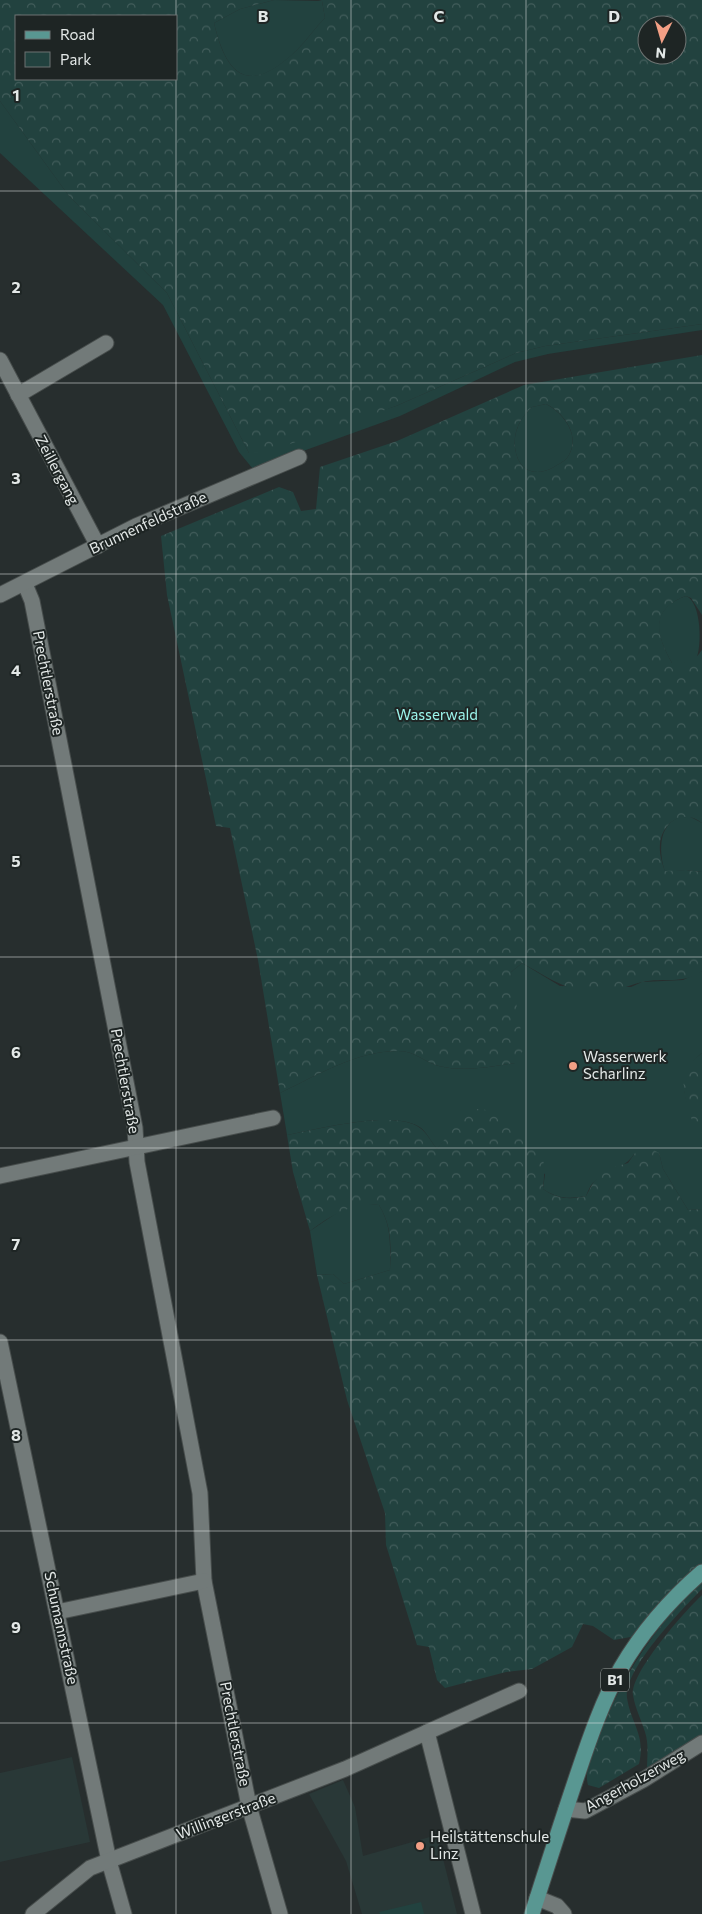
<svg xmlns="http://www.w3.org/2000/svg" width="702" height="1914" viewBox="0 0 702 1914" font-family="Commissioner,sans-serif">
<defs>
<pattern id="forest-crowns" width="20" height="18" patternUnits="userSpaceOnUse" patternTransform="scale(1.25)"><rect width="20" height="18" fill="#22423f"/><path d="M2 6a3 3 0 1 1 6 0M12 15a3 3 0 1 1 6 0" fill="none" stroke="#425d5b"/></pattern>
</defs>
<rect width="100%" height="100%" fill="#272e2e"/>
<!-- built -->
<g fill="#293837">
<path d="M 72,1757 L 90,1842 L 0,1862 L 0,1773 Z"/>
<path d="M 343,1780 L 355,1807 L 363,1856 L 437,1835 L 457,1914 L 362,1914 L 346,1861 L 309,1794 Z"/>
</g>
<!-- green -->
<g fill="#22423f">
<path d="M 274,0 L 322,1 L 325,18 C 315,28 307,40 297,50 C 251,95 227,79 214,23 L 240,9 Z"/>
<path d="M 0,101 L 69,196 L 167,293 L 249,453 L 396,406 L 516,353 L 545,346 L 702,324 L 702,330 L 548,354 L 515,362 L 400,416 L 253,469 L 239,452 L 163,305 L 0,153 Z"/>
<path d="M 546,404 C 565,414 582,438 567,458 C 564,462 558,464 554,467 C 535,478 518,471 515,448 C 513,432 520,418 532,407 Z"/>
<path d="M 686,596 C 702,602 702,649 696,659 C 689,664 680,663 672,663 C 656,635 649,609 686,596 Z"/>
<path d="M 687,815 L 702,823 L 702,872 L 686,870 L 665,872 C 658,849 658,820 687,815 Z"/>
<path d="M 522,963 L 560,986 L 631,987 L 642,982 L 683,980 L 702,971 L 702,1053 C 665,1082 696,1113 702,1148 C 702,1167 702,1189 702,1209 L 688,1210 L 663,1169 L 659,1153 L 634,1154 C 625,1169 606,1170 594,1182 C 590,1185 588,1192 586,1196 C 570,1199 557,1199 543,1189 L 545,1174 L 444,1141 L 437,1149 C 432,1143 427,1133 421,1128 C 396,1109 317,1129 287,1135 L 280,1093 C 318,1075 356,1051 399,1051 C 415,1051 424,1062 439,1066 C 464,1072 489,1067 515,1063 L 511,972 Z"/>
<path d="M 364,1204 L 379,1205 C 392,1226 390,1245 390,1270 L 344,1284 L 333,1274 L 317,1275 L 310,1231 L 344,1208 Z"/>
<path d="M 421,1902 L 424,1914 L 380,1914 L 379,1912 Z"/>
</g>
<!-- forest -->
<g fill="url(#forest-crowns)" fill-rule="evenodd">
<path d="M 0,0 L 274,0 L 240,9 L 214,23 C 227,80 251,94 297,50 C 307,40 315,28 325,18 L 322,1 L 318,0 L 702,0 L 702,324 L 545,346 L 516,353 L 396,406 L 265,453 L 249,453 L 167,293 L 69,196 L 0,101 ZM 176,16 L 176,79 L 16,79 L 16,16 ZM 647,25 L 677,25 L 677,55 L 647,55 Z"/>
<path d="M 702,355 L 702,615 L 691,598 L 686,596 C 650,609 656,635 672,663 C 686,663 694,662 702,650 L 702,823 C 684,808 662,822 660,844 C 659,853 662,863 665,871 L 686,870 L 702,872 L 702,971 C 683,985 663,977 642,982 C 632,984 623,989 612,991 C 574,997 553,980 522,963 L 511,972 L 524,1049 L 515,1063 C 489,1067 464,1072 439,1066 C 424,1062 415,1051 399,1051 C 356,1051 318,1075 280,1093 L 258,960 L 230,828 L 216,826 L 167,595 L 161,536 L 279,487 L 293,492 L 301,511 L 316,509 L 320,467 L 397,441 L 524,385 ZM 546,404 C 565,413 582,438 567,458 C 564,462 558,464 554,467 C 535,478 518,471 515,448 C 513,432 520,418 532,407 Z"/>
<path d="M 702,1053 L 702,1148 C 696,1128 677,1091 686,1071 C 689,1063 696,1058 702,1053 Z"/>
<path d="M 477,1109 C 499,1109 528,1130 540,1151 C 546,1161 544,1178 543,1189 C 557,1199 570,1200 586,1196 L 593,1183 L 604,1170 L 628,1163 L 642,1143 L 659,1153 L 663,1169 L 688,1210 L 702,1209 L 702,1565 L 636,1636 L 614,1640 L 593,1626 L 583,1624 L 572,1647 L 532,1669 L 506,1672 L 445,1688 L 437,1680 L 429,1647 L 417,1645 L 386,1545 L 385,1513 L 347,1400 L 317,1275 L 333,1274 L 344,1284 L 390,1270 C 391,1245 392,1226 379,1205 C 350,1203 332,1215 310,1231 L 293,1172 L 287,1135 C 318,1129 396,1109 420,1128 C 427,1133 432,1143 437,1149 L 456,1125 Z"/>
<path d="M 702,1581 L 702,1589 C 683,1608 623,1670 627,1698 C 631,1724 646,1735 639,1764 L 599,1788 L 588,1785 C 584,1772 592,1757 596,1745 C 619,1681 653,1627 702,1581 Z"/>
<path d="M 702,1595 L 702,1737 L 647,1770 C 647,1757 649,1744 645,1732 C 641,1719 635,1708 633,1695 C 630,1673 685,1611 702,1595 Z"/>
</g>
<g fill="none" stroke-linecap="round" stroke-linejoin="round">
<defs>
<g id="street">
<path d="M 0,360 L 98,546"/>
<path d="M 18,395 L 106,343"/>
<path d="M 25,584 L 32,601 L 135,1128 L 137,1162 L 200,1493 L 204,1581 L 249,1806 L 280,1914"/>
<path d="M 0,595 L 136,526 L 299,457"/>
<path d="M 0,1176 L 273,1118"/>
<path d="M 0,1342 L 109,1861 L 124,1914"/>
<path d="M 57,1612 L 204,1581"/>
<path d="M 427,1732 L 473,1914"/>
<path d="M 566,1809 L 585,1811 L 643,1780 L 702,1743"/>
<path d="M 537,1898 L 557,1906 L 564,1914"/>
<path d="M 33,1914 L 90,1868 L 345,1769 L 519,1691"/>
</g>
<path id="primary" d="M 532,1914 C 547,1867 562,1820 578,1773 C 590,1737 603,1700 621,1668 C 642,1632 671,1599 702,1572"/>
</defs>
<!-- street casing -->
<use href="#street" stroke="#474d4c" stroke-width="17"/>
<!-- primary casing -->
<use href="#primary" stroke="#474d4c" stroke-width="17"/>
<!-- street -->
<use href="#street" stroke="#727a79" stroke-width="15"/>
<!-- primary -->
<use href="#primary" stroke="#599792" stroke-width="15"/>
</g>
<!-- grid -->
<path fill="none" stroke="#e3e8e7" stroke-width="1" stroke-opacity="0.55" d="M 176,0 L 176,16M 351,0 L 351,1914M 526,0 L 526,1914M 176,79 L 176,1914M 0,191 L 702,191M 0,383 L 702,383M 0,574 L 702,574M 0,766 L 702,766M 0,957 L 702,957M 0,1148 L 702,1148M 0,1340 L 702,1340M 0,1531 L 702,1531M 0,1723 L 702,1723"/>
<!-- markers -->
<g fill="#f39f85" stroke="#1e2524" stroke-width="2">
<circle cx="573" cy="1066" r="5"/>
<circle cx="420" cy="1846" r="5"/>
</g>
<g text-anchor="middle" stroke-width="4" stroke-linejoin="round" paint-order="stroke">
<!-- shield labels -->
<rect fill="#1e2524" stroke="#a8aeac" stroke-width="1" x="601" y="1668.5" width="28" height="23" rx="4"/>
<g font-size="14" font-weight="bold" fill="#e3e8e7">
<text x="615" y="1685">B1</text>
</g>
<!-- street labels -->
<g font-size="15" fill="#e3e8e7" stroke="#1e2524">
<text transform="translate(57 470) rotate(62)" y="5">Zeillergang</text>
<text transform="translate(148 523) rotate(-25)" y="5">Brunnenfeldstraße</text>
<text transform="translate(48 683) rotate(79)" y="5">Prechtlerstraße</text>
<text transform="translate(125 1081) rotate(80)" y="5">Prechtlerstraße</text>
<text transform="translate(61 1628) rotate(78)" y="5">Schumannstraße</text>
<text transform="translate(235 1734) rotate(79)" y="5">Prechtlerstraße</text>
<text transform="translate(635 1781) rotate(-29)" y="5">Angerholzerweg</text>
<text transform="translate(226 1816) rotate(-21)" y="5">Willingerstraße</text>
</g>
<!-- park labels -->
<g font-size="15" fill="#9bf3ea" stroke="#1e2524">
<text x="437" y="720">Wasserwald</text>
</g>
<!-- poi labels -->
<g font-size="15" fill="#e3e8e7" stroke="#1e2524" text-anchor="start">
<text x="583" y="1062">Wasserwerk<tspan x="583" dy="17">Scharlinz</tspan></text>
<text x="430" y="1842">Heilstättenschule<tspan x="430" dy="17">Linz</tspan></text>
</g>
</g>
<g font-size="16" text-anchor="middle" font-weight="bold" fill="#e3e8e7" stroke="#1e2524" stroke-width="4" stroke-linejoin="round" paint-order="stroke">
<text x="263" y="22">B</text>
<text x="439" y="22">C</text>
<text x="614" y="22">D</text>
<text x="16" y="101">1</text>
<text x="16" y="293">2</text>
<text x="16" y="484">3</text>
<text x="16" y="676">4</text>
<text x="16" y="867">5</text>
<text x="16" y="1058">6</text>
<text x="16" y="1250">7</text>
<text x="16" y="1441">8</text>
<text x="16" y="1633">9</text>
</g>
<!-- legend -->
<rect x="15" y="15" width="162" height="65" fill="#1e2524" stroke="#6d7372"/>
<rect x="25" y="31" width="25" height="8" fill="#599792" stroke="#6d7372"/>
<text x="60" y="40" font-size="15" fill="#e3e8e7">Road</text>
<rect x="25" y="52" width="25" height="15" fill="#22423f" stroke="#6d7372"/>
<text x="60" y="65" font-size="15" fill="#e3e8e7">Park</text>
<!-- north arrow -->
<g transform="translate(662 40) rotate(185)"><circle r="24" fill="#1e2524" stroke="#6d7372"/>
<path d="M0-4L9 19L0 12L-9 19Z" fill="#f39f85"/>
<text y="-8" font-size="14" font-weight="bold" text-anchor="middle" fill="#e3e8e7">N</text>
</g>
</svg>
